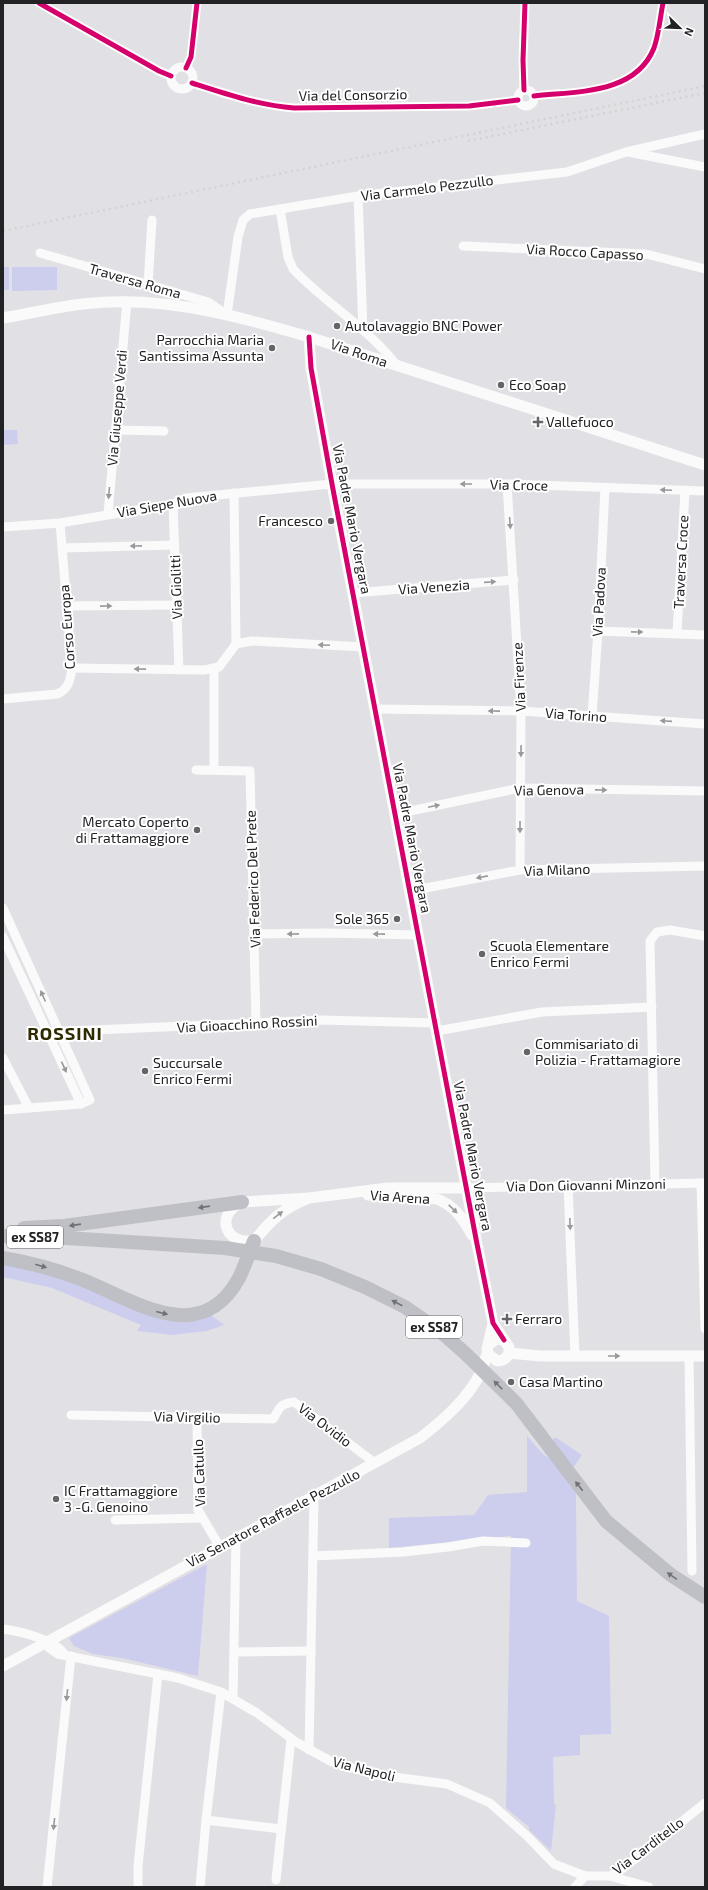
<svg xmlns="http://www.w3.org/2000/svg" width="708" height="1890" viewBox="0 0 708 1890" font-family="'Exo 2',sans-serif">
<rect width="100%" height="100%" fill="#e1e1e5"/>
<!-- green -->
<g fill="#cdcdee">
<rect x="3" y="267" width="6" height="23"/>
<path d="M 12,267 L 57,267 L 57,290 L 12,291 Z"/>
<path d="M 3,430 L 17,430 L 18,444 L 3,445 Z"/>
<path d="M 3,1262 L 78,1283 L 148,1314 L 211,1315 L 224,1325 L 207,1331 L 172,1335 L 137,1331 L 141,1325 L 52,1288 L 3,1277 Z"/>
<path d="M 527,1436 L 543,1454 L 556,1463 L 576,1493 L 577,1601 L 609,1616 L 611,1734 L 580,1735 L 580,1755 L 553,1757 L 554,1804 L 556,1805 L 551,1851 L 529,1830 L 529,1827 L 506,1808 L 511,1536 L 389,1548 L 389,1518 L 474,1515 L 488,1495 L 527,1492 Z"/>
<path d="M 555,1437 L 582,1455 L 571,1471 L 544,1453 Z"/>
<path d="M 207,1564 L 198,1676 L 122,1658 L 93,1654 L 74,1646 L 69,1638 Z"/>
</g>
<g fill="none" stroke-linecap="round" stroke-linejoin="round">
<!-- minor -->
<g stroke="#fafafb" stroke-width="9">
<path d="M 39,3 L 159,71 L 171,76"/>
<circle cx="182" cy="78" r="11"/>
<path d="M 186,68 L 191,57 L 197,3"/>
<path d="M 192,83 C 226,94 258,105 294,108 L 469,106 L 518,100"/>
<circle cx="526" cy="98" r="8"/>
<path d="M 524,90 L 523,60 L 525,3"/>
<path d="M 534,96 C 576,91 635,95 654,48 C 659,34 660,18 663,3"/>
<path d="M 628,152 L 705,167"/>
<path d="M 358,196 L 363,330"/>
<path d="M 280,209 L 288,257 L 293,269 C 326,304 369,328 398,367"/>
<path d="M 463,246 L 646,254 L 705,269"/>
<path d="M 40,253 L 208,302 L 227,315 L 238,237 L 243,220 L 250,214 L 358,196 L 567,172 L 626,152 L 705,134"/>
<path d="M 148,285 L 152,220"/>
<path d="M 115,430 L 164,431"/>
<path d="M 507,484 L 521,711 L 520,870"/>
<path d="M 234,493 L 236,644"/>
<path d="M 173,504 L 179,670"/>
<path d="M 108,514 L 127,301"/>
<path d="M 3,527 L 60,523 L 173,504 L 186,498 L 332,484 L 507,484 L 705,491"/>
<path d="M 62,548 L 175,545"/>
<path d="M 353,593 L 514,580"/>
<path d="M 67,606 L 177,605"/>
<path d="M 598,631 L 705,635"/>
<path d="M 677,633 L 685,491"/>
<path d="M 72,668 L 204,670 L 219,667 L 236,644 L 252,641 L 363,647"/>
<path d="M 3,699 L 57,694 C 69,689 70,680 72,668 L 60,523"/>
<path d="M 376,709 L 521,711 L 705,724"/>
<path d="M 592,716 L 598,631 L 605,488"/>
<path d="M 196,770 L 250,771 L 256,1024"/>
<path d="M 214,770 L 214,668"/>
<path d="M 396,814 L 520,788 L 705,791"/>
<path d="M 410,891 L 520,870 L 705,866"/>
<path d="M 3,908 L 90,1100 L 81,1104 L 3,1110"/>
<path d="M 254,934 L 325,933 L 418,935"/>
<path d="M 3,937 L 81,1104"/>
<path d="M 437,1031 L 542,1012 L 652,1007"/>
<path d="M 47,1032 L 322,1020 L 435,1023"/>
<path d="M 3,1058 L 29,1108"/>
<path d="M 655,1183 L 650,941 L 657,932 L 670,930 L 705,936"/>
<path d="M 701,1183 L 705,1329"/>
<path d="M 568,1185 L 575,1356"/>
<path d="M 467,1188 L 705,1183"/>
<path d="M 689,1356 L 692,1571"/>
<path d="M 71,1415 L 273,1419 C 280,1408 279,1404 294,1402 L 375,1463"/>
<path d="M 197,1417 L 198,1510 L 220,1547"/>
<path d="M 115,1520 L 202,1518"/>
<path d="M 313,1556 L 403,1552 L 448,1547 L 483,1541 L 526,1543"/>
<path d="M 3,1629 C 19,1631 56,1640 64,1654"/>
<path d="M 48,1641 L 49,1648 L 58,1654 L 178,1678 L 221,1692 L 257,1713 L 296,1742 L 332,1762 L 378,1775 L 447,1784 L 490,1803 L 527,1836 L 554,1864 L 585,1876 L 610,1876 L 621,1870 L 705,1803"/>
<path d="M 234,1652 L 311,1651"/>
<path d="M 233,1698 L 236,1539"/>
<path d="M 309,1750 L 314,1497"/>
<path d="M 206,1820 L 281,1829"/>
<path d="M 610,1876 L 649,1887"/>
<path d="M 276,1880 L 291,1739"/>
<path d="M 47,1887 L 71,1656"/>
<path d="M 138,1887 L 138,1866 L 158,1674"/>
<path d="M 200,1887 L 206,1820 L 221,1692"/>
<path d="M 575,1887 L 585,1876"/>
</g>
<!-- tertiary -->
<g stroke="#fafafb" stroke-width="11">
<path d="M 3,318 C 38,312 73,303 109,302 C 176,299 245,318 309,337 L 705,465"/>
<path d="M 309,337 L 311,368 L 332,484 L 477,1244 L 493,1323 L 504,1340"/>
<path d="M 368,1195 L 437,1199 C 454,1205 464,1220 472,1235"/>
<path d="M 309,1198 C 282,1209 272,1219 254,1241 C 224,1245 215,1214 242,1202 L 309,1198 L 388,1188 L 467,1188"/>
<path d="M 489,1344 L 497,1339 L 504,1340 L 509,1347 C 510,1356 505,1361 497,1361 L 488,1354 L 487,1349 L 493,1323"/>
<path d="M 509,1353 L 540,1356 L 705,1356"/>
<path d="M 3,1666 L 420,1438 C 442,1421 468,1399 481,1372 C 484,1366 485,1358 488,1352"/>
</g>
<!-- trunk -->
<g stroke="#bfbfc6" stroke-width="14">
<path d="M 24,1228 L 64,1226 L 242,1202"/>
<path d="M 3,1236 L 66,1238 L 225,1248 L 276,1256 L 321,1269 L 365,1287 L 405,1307 L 441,1332 L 466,1354 L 516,1403 L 606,1521 L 671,1575 L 705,1597"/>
<path d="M 3,1258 C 32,1263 61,1271 88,1282 C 139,1304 202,1346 239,1278 C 245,1266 249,1253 254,1241"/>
</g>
<!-- rail -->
<g stroke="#d3d3d4" stroke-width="2.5" stroke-dasharray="2 4" stroke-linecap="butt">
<path d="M 468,141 L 705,93"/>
<path d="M 3,231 L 705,86"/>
</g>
<defs>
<g id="cycleway">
<path d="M 39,3 L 159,71 L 171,76"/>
<path d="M 186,68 L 191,57 L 197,3"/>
<path d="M 192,83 C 226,94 258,105 294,108 L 469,106 L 518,100"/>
<path d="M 524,90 L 523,60 L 525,3"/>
<path d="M 534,96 C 576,91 635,95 654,48 C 659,34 660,18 663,3"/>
<path d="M 309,337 L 311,368 L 332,484 L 477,1244 L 493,1323 L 504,1340"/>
</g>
</defs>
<!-- cycleway casing -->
<use href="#cycleway" stroke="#fff" stroke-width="8"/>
<!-- cycleway -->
<use href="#cycleway" stroke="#d6006c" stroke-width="5"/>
</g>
<!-- one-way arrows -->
<defs><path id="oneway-solid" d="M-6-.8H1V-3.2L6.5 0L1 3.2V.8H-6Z"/></defs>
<g fill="#99999b">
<use href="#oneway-solid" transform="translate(466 484) rotate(-180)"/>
<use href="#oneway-solid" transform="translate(666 490) rotate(-178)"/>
<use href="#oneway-solid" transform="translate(109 493) rotate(95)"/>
<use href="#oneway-solid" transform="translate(510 523) rotate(86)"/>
<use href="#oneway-solid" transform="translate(136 546) rotate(179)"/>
<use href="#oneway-solid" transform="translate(490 582) rotate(-4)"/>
<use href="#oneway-solid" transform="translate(106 606) rotate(-1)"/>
<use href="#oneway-solid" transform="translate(637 632) rotate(1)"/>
<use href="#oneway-solid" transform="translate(324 645) rotate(-177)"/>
<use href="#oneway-solid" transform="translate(140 669) rotate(-179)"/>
<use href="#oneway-solid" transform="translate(494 711) rotate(-179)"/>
<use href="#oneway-solid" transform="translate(666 721) rotate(-176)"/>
<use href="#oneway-solid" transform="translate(521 751) rotate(91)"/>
<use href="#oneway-solid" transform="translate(601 790) rotate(1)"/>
<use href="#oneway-solid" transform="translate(434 806) rotate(-12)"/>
<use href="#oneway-solid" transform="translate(520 827) rotate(90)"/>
<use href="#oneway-solid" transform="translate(482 877) rotate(169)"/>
<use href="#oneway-solid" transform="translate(293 934) rotate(179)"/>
<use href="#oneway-solid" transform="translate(379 934) rotate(-179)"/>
<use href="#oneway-solid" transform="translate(43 996) rotate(-114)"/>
<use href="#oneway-solid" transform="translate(64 1067) rotate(65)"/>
<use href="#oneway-solid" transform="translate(453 1209) rotate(44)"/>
<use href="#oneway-solid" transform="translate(278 1215) rotate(-37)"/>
<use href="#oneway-solid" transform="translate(570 1224) rotate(88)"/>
<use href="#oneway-solid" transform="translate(614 1356)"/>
<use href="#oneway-solid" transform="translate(67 1695) rotate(96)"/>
<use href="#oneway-solid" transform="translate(54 1824) rotate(96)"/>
</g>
<g fill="#707076">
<use href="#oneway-solid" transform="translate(204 1207) rotate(172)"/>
<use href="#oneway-solid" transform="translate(75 1225) rotate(172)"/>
<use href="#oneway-solid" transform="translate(41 1266) rotate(16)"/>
<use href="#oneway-solid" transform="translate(397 1303) rotate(-153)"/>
<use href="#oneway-solid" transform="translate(162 1313) rotate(14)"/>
<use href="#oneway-solid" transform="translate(498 1385) rotate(-135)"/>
<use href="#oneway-solid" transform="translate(579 1486) rotate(-128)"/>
<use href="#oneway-solid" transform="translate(672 1576) rotate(-145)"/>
</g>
<!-- markers -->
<g fill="#656568" stroke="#fff" stroke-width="1.5">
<circle cx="337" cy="326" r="4"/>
<circle cx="272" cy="348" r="4"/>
<circle cx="501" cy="385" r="4"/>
<path d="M536 416h4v4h4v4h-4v4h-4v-4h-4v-4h4z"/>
<circle cx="331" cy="521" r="4"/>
<circle cx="197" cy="830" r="4"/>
<circle cx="397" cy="919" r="4"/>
<circle cx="482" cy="954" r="4"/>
<circle cx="527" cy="1052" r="4"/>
<circle cx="145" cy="1071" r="4"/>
<path d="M505 1313h4v4h4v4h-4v4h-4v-4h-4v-4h4z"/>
<circle cx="511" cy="1382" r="4"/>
<circle cx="56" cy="1499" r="4"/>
</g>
<g text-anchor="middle" stroke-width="4" stroke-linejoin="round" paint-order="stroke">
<!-- shield labels -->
<g fill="#fff" stroke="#646466" stroke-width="1">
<rect x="7" y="1226" width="56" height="22" rx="3"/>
<rect x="406" y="1316" width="56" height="22" rx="3"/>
</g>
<g font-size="13" font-weight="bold" fill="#222225">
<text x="35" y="1242">ex SS87</text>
<text x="434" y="1332">ex SS87</text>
</g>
<!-- street labels -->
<g font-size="14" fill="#222225" stroke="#fff">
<text transform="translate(353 95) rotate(-1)" y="5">Via del Consorzio</text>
<text transform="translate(427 188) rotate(-7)" y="5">Via Carmelo Pezzullo</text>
<text transform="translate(585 252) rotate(3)" y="5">Via Rocco Capasso</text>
<text transform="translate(135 281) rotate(16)" y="5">Traversa Roma</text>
<text transform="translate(359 353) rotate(19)" y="5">Via Roma</text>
<text transform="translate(117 408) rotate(-85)" y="5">Via Giuseppe Verdi</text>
<text transform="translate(519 485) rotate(1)" y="5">Via Croce</text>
<text transform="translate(167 504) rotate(-10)" y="5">Via Siepe Nuova</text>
<text transform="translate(352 519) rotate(79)" y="5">Via Padre Mario Vergara</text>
<text transform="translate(681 562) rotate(-87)" y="5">Traversa Croce</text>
<text transform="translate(176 587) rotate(-92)" y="5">Via Giolitti</text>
<text transform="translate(434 587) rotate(-4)" y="5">Via Venezia</text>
<text transform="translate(599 602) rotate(-87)" y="5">Via Padova</text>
<text transform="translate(67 627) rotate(-94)" y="5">Corso Europa</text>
<text transform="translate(519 677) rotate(-93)" y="5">Via Firenze</text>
<text transform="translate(576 715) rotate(4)" y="5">Via Torino</text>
<text transform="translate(549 790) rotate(-1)" y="5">Via Genova</text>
<text transform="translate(412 838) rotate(79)" y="5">Via Padre Mario Vergara</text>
<text transform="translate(557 870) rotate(-2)" y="5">Via Milano</text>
<text transform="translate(253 879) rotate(-92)" y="5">Via Federico Del Prete</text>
<text transform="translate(247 1024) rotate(-3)" y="5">Via Gioacchino Rossini</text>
<text transform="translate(473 1156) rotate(79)" y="5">Via Padre Mario Vergara</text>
<text transform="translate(586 1185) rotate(-1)" y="5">Via Don Giovanni Minzoni</text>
<text transform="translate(400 1197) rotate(4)" y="5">Via Arena</text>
<text transform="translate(187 1417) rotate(1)" y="5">Via Virgilio</text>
<text transform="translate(325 1425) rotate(37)" y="5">Via Ovidio</text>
<text transform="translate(199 1473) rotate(-92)" y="5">Via Catullo</text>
<text transform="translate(273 1518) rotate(-28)" y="5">Via Senatore Raffaele Pezzullo</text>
<text transform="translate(364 1769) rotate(14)" y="5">Via Napoli</text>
<text transform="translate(648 1846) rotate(-37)" y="5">Via Carditello</text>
</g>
<!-- poi labels -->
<g font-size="14" fill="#222225" stroke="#fff" text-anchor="start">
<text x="345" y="331">Autolavaggio BNC Power</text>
<text x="264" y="345" text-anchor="end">Parrocchia Maria<tspan x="264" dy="16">Santissima Assunta</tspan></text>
<text x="509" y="390">Eco Soap</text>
<text x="546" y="427">Vallefuoco</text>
<text x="323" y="526" text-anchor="end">Francesco</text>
<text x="189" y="827" text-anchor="end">Mercato Coperto<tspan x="189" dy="16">di Frattamaggiore</tspan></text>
<text x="389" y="924" text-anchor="end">Sole 365</text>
<text x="490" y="951">Scuola Elementare<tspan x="490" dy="16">Enrico Fermi</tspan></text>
<text x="535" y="1049">Commisariato di<tspan x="535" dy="16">Polizia - Frattamagiore</tspan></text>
<text x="153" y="1068">Succursale<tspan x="153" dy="16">Enrico Fermi</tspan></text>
<text x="515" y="1324">Ferraro</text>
<text x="519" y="1387">Casa Martino</text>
<text x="64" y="1496">IC Frattamaggiore<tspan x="64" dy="16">3 -G. Genoino</tspan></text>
</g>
<!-- district labels -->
<g font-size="18" font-weight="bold" letter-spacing="1" fill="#2f2b00" stroke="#fff">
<text x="65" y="1040">ROSSINI</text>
</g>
</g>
<!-- border -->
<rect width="708" height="1890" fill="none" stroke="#222225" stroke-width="8"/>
<!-- north arrow -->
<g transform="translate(680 28) rotate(113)" stroke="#ffffff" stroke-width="3" paint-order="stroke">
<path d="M0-3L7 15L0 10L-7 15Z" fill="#222225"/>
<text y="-6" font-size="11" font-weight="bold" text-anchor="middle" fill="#222225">N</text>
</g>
</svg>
